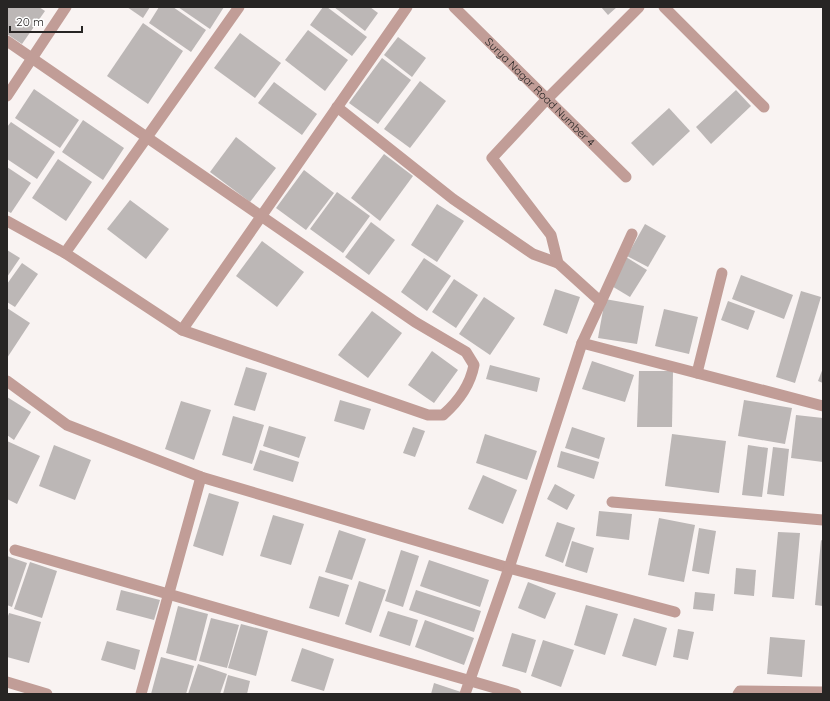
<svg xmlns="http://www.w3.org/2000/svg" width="830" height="701" viewBox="0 0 830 701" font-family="Quicksand,sans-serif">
<rect width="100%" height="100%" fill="#f9f3f2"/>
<!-- building -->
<g fill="#bcb7b6">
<path d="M 7,7 L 39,7 L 45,11 L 22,44 L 7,34 Z"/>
<path d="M 127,7 L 150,7 L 143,18 Z"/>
<path d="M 159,7 L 173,7 L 206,30 L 191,52 L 149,23 Z"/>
<path d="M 178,7 L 224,7 L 210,29 Z"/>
<path d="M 323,7 L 327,7 L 367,37 L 352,56 L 310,25 Z"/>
<path d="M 334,7 L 370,7 L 378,13 L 365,31 Z"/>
<path d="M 601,7 L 617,7 L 608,15 Z"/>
<path d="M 143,23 L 183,51 L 148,104 L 107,76 Z"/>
<path d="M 308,30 L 348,60 L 325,91 L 285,60 Z"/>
<path d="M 240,33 L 281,63 L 255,98 L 214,68 Z"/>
<path d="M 398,37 L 426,58 L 412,77 L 384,55 Z"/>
<path d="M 382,58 L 411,80 L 378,124 L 349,103 Z"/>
<path d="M 420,81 L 446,101 L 410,148 L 384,129 Z"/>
<path d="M 274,82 L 317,114 L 302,135 L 258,103 Z"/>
<path d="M 34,89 L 79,120 L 60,148 L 15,118 Z"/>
<path d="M 736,90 L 751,106 L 711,144 L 696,127 Z"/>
<path d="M 669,108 L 690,131 L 653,166 L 631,143 Z"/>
<path d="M 83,120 L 124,148 L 103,180 L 62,152 Z"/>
<path d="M 11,122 L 55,152 L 37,179 L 7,159 L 7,127 Z"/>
<path d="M 236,137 L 276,168 L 250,202 L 210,172 Z"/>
<path d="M 384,154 L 413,176 L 380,221 L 351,198 Z"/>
<path d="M 58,159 L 92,182 L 66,221 L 32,198 Z"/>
<path d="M 7,167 L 31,183 L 11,213 L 7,211 Z"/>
<path d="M 304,170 L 334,193 L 306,230 L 276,208 Z"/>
<path d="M 337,192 L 370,216 L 343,253 L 310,229 Z"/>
<path d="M 130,200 L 169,229 L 146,259 L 107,229 Z"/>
<path d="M 437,204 L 464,221 L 437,262 L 411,245 Z"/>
<path d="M 371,222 L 395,240 L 369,275 L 345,257 Z"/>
<path d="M 645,224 L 666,236 L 648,267 L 627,256 Z"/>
<path d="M 262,241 L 304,272 L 277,307 L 236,276 Z"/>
<path d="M 7,250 L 20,258 L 7,277 Z"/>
<path d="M 626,257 L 647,270 L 630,297 L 610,285 Z"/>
<path d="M 424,258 L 451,276 L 427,311 L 401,292 Z"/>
<path d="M 22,263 L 38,274 L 15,307 L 7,302 L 7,284 Z"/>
<path d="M 741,275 L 793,295 L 784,319 L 732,299 Z"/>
<path d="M 454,279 L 478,295 L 456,328 L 432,312 Z"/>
<path d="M 555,289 L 580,297 L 567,334 L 543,325 Z"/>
<path d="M 801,291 L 821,297 L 795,383 L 776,377 Z"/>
<path d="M 484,297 L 515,318 L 490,355 L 459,334 Z"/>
<path d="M 605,299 L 644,306 L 637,344 L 598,338 Z"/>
<path d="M 728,301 L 755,311 L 748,330 L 721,320 Z"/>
<path d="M 7,308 L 30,323 L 7,358 Z"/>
<path d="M 664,309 L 698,317 L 689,354 L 655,346 Z"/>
<path d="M 372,311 L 402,333 L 368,378 L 338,355 Z"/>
<path d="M 432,351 L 458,370 L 434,403 L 408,385 Z"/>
<path d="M 592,361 L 634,375 L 625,402 L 582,389 Z"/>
<path d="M 490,365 L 540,378 L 537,392 L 486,379 Z"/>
<path d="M 246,367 L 267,373 L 255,411 L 234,405 Z"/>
<path d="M 823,368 L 823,383 L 818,381 Z"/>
<path d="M 639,371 L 673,371 L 672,427 L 637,427 Z"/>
<path d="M 7,397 L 31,412 L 14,440 L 7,435 Z"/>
<path d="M 340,400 L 371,409 L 364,430 L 334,421 Z"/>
<path d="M 744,400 L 792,408 L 785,444 L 738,436 Z"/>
<path d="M 181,401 L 211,410 L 194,460 L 165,449 Z"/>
<path d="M 796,415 L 823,418 L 823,462 L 791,458 Z"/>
<path d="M 233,416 L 264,425 L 252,464 L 222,455 Z"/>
<path d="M 269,426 L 306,437 L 299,458 L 263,446 Z"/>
<path d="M 413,427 L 425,431 L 415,457 L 403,453 Z"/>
<path d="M 572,427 L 605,438 L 599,459 L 565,448 Z"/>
<path d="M 485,434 L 537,451 L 527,480 L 476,463 Z"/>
<path d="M 672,434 L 726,441 L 719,493 L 665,486 Z"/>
<path d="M 7,441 L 40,456 L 17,504 L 7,499 Z"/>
<path d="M 54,445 L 91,460 L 75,500 L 39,486 Z"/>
<path d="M 748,445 L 768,448 L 762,497 L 742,495 Z"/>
<path d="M 773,447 L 789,449 L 784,496 L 767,494 Z"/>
<path d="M 260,450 L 299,462 L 293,482 L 253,470 Z"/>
<path d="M 561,451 L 599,462 L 594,479 L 557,467 Z"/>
<path d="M 483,475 L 517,490 L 503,524 L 468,509 Z"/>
<path d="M 555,484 L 575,495 L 567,510 L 547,499 Z"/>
<path d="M 209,493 L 239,502 L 223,556 L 193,546 Z"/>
<path d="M 599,511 L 632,514 L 629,540 L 596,536 Z"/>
<path d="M 273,515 L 304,524 L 291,565 L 260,556 Z"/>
<path d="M 659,518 L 695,525 L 684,582 L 648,575 Z"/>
<path d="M 557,522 L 575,528 L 563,563 L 545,556 Z"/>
<path d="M 699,528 L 716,531 L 709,574 L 692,571 Z"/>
<path d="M 339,530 L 366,539 L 352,580 L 325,572 Z"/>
<path d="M 778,532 L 800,533 L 794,599 L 772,597 Z"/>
<path d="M 821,540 L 823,541 L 823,606 L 815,605 Z"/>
<path d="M 572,541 L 594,548 L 587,573 L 565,566 Z"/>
<path d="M 401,550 L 419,556 L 403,607 L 385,601 Z"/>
<path d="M 7,556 L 27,563 L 12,607 L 7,605 Z"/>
<path d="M 429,560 L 489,580 L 480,607 L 420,586 Z"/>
<path d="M 30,562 L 57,571 L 42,618 L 14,609 Z"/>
<path d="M 736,568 L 756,570 L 754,596 L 734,594 Z"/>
<path d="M 319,576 L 349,585 L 339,617 L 309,608 Z"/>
<path d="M 359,581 L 386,590 L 371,633 L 345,624 Z"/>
<path d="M 528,582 L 556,593 L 545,619 L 518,608 Z"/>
<path d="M 121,590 L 160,600 L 154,620 L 116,610 Z"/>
<path d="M 416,590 L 481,611 L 474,632 L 409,610 Z"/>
<path d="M 695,592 L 715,594 L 713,611 L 693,609 Z"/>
<path d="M 586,605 L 618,614 L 605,655 L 574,645 Z"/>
<path d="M 178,606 L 208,614 L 196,661 L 166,653 Z"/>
<path d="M 388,611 L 418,620 L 410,646 L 379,636 Z"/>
<path d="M 9,613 L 41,622 L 29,663 L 7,657 L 7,619 Z"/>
<path d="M 211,618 L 239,625 L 227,668 L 199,661 Z"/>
<path d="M 634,618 L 667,628 L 656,666 L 622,656 Z"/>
<path d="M 425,620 L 474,638 L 464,665 L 415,647 Z"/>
<path d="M 241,624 L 268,631 L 256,676 L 228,668 Z"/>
<path d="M 678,629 L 694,632 L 688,660 L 673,657 Z"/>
<path d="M 512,633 L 536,640 L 526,673 L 502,666 Z"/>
<path d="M 770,637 L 805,640 L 802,677 L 767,674 Z"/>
<path d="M 543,640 L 574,650 L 561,687 L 531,676 Z"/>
<path d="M 107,641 L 140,650 L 135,670 L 101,660 Z"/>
<path d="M 302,648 L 334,659 L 324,691 L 291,681 Z"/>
<path d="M 161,657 L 194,666 L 186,694 L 151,694 Z"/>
<path d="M 198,664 L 227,674 L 220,694 L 188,694 Z"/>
<path d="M 228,675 L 250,681 L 247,694 L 223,694 Z"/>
<path d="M 434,683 L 461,692 L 461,694 L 431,694 Z"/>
</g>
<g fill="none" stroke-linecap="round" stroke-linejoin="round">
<!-- minor -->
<g stroke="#c19d97" stroke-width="11">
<path id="s1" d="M 454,7 L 626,177"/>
<path d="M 664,7 L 764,107"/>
<path d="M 7,41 L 415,322 L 466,352 L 474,365 C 470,386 459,401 443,415 L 428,415 L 182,330 L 65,253 L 239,7"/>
<path d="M 7,96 L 66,7"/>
<path d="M 337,107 L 453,199 L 533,254 L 558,263"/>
<path d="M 7,221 L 65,253"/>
<path d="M 601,302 L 632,234"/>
<path d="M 182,330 L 407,7"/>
<path d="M 582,343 L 823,406"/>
<path d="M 697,373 L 722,273"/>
<path d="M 7,381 L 67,425 L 201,477 L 509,568 L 675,612"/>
<path d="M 612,502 L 823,520"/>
<path d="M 15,550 L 516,694"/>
<path d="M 7,682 L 47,694"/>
<path d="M 141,694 L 201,477"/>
<path d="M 465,694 L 509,568 L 582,343 L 601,302 L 558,263 L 551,235 L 492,158 L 546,100 L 639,7"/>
<path d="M 738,694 L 740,691 L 823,692"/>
</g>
</g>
<g text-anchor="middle" stroke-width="3.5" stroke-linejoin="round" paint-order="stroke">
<!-- street labels -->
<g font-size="11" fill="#272524" stroke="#fff">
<text dy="4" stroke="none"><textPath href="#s1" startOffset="121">Surya Nagar Road Number 4</textPath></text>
</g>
</g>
<!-- border -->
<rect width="830" height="701" fill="none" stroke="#272524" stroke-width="16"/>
<!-- scale -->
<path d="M10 26v6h72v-6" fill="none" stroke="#272524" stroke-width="2"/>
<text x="16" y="26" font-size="12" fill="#272524" stroke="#ffffff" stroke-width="3" paint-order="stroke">20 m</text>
</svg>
